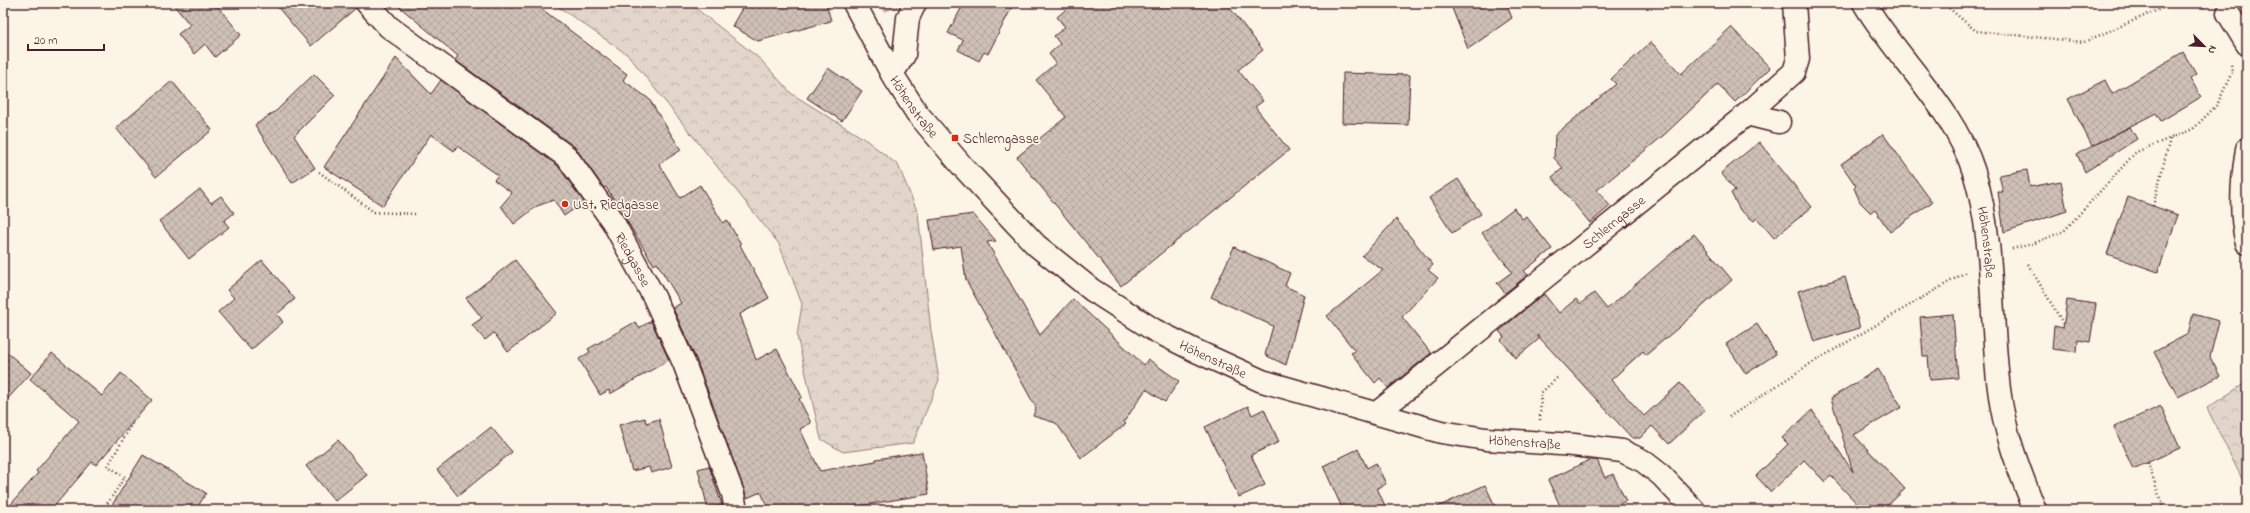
<svg xmlns="http://www.w3.org/2000/svg" width="2250" height="513" viewBox="0 0 2250 513" font-family="'Indie Flower',sans-serif">
<defs>
<pattern id="forest-crowns" width="20" height="18" patternUnits="userSpaceOnUse"><rect width="20" height="18" fill="#e2d5ca"/><path d="M2 6a3 3 0 1 1 6 0M12 15a3 3 0 1 1 6 0" fill="none" stroke="#c3b6ae"/></pattern>
<pattern id="cemetery-stones" width="16" height="16" patternUnits="userSpaceOnUse"><rect width="16" height="16" fill="#e2d5ca"/><path d="M2 7V4a2 2 0 0 1 4 0v3zM10 15v-3a2 2 0 0 1 4 0v3z" fill="#c3b6ae"/></pattern>
<pattern id="building-cross-hatch" width="8" height="8" patternUnits="userSpaceOnUse"><rect width="8" height="8" fill="#cfc0b7"/><path d="M0 0l8 8M0 8l8-8" fill="none" stroke="#b3a59e"/></pattern>
</defs>
<rect width="100%" height="100%" fill="#fcf5e5"/>
<filter id="ink" filterUnits="userSpaceOnUse"><feTurbulence type="fractalNoise" baseFrequency=".025" numOctaves="2"/><feDisplacementMap in="SourceGraphic" scale="8" xChannelSelector="R" yChannelSelector="G"/><feConvolveMatrix kernelMatrix="1 2 1 2 8 2 1 2 1" color-interpolation-filters="sRGB"/></filter>
<g filter="url(#ink)">
<!-- forest -->
<g fill="url(#forest-crowns)" stroke="#967a7a">
<path d="M 553,3 L 689,3 L 760,59 L 792,94 L 866,140 L 898,165 L 918,213 L 931,331 L 939,380 L 913,443 L 843,452 L 821,439 L 797,336 L 802,304 L 779,244 L 628,55 Z"/>
<path d="M 2247,382 L 2247,489 L 2207,408 Z"/>
</g>
<!-- cemetery -->
<path fill="url(#cemetery-stones)" stroke="#967a7a" d="M 879,3 L 901,3 L 901,5 L 885,11 Z"/>
<!-- building -->
<g fill="url(#building-cross-hatch)" stroke="#4a1f2b">
<path d="M 172,3 L 215,3 L 241,35 L 215,57 L 205,44 L 194,54 L 178,34 L 190,25 Z"/>
<path d="M 274,3 L 355,3 L 356,8 L 311,46 Z"/>
<path d="M 395,3 L 534,3 L 627,74 L 623,80 L 649,99 L 681,150 L 659,164 L 680,198 L 700,185 L 723,223 L 727,220 L 741,244 L 740,245 L 769,298 L 740,314 L 756,360 L 777,349 L 802,397 L 799,399 L 811,423 L 800,429 L 820,471 L 876,461 L 876,459 L 922,452 L 929,494 L 835,510 L 769,510 L 761,492 L 747,498 L 696,359 L 673,308 L 681,303 L 657,263 L 654,265 L 606,187 L 604,188 L 575,147 L 455,60 L 458,56 Z"/>
<path d="M 745,3 L 826,3 L 831,21 L 758,41 L 732,26 Z"/>
<path d="M 964,3 L 1014,3 L 988,54 L 984,52 L 979,61 L 958,50 L 963,40 L 948,33 Z"/>
<path d="M 1074,3 L 1226,3 L 1263,50 L 1238,70 L 1263,101 L 1255,107 L 1289,150 L 1121,286 L 1017,157 L 1066,117 L 1036,80 L 1056,63 L 1049,54 L 1060,44 L 1054,36 L 1065,27 L 1057,17 Z"/>
<path d="M 1450,3 L 1506,3 L 1512,18 L 1468,49 Z"/>
<path d="M 1731,27 L 1770,68 L 1735,102 L 1718,84 L 1664,135 L 1597,190 L 1610,206 L 1590,223 L 1552,177 L 1563,168 L 1554,158 L 1555,135 L 1616,84 L 1611,79 L 1651,42 L 1681,74 Z"/>
<path d="M 2183,52 L 2196,74 L 2190,78 L 2201,97 L 2161,121 L 2156,113 L 2092,146 L 2068,99 L 2105,80 L 2112,94 Z"/>
<path d="M 396,58 L 431,94 L 441,80 L 558,166 L 584,202 L 564,216 L 554,200 L 537,206 L 514,224 L 501,206 L 512,193 L 494,180 L 498,175 L 457,146 L 454,151 L 431,134 L 383,206 L 324,167 Z"/>
<path d="M 828,68 L 862,91 L 842,121 L 807,98 Z"/>
<path d="M 1343,73 L 1410,75 L 1408,125 L 1342,123 Z"/>
<path d="M 314,74 L 335,95 L 294,136 L 315,168 L 292,183 L 255,125 L 276,111 Z"/>
<path d="M 172,81 L 212,130 L 156,177 L 116,128 Z"/>
<path d="M 2130,127 L 2137,139 L 2085,172 L 2077,154 Z"/>
<path d="M 1883,134 L 1932,202 L 1890,232 L 1875,210 L 1871,213 L 1860,202 L 1854,188 L 1856,186 L 1841,164 Z"/>
<path d="M 1759,142 L 1812,207 L 1774,238 L 1757,218 L 1754,221 L 1740,210 L 1731,193 L 1735,190 L 1721,173 Z"/>
<path d="M 2027,170 L 2030,187 L 2061,181 L 2067,211 L 2004,232 L 1998,192 L 2003,192 L 1999,175 Z"/>
<path d="M 1458,179 L 1481,214 L 1452,233 L 1429,198 Z"/>
<path d="M 200,189 L 211,203 L 221,196 L 234,213 L 224,221 L 229,227 L 189,259 L 159,221 Z"/>
<path d="M 2128,197 L 2178,215 L 2158,272 L 2107,254 Z"/>
<path d="M 1514,208 L 1522,219 L 1526,216 L 1552,249 L 1524,271 L 1528,275 L 1505,293 L 1497,283 L 1512,272 L 1482,233 Z"/>
<path d="M 973,214 L 996,241 L 987,242 L 1040,335 L 1073,299 L 1144,365 L 1148,359 L 1179,381 L 1165,402 L 1146,389 L 1124,422 L 1126,424 L 1081,458 L 1056,423 L 1033,416 L 1036,408 L 966,280 L 961,246 L 934,250 L 929,220 Z"/>
<path d="M 1396,219 L 1433,265 L 1428,270 L 1438,278 L 1402,317 L 1431,353 L 1388,388 L 1380,378 L 1375,383 L 1351,353 L 1355,351 L 1327,316 L 1383,270 L 1362,256 Z"/>
<path d="M 1694,234 L 1732,280 L 1678,328 L 1646,355 L 1643,351 L 1611,380 L 1644,416 L 1680,383 L 1705,410 L 1669,444 L 1652,426 L 1640,438 L 1632,438 L 1537,335 L 1539,339 L 1516,358 L 1501,340 L 1504,337 L 1499,331 L 1544,294 L 1559,313 L 1576,299 L 1580,304 L 1594,293 L 1607,309 Z"/>
<path d="M 1234,247 L 1290,273 L 1285,286 L 1304,295 L 1286,365 L 1265,355 L 1273,326 L 1211,297 Z"/>
<path d="M 262,260 L 295,299 L 277,314 L 283,322 L 251,350 L 218,312 L 234,298 L 227,290 Z"/>
<path d="M 515,260 L 557,313 L 508,352 L 494,333 L 485,340 L 472,325 L 482,318 L 466,298 Z"/>
<path d="M 1845,277 L 1860,328 L 1814,342 L 1798,291 Z"/>
<path d="M 2067,300 L 2096,304 L 2090,342 L 2078,340 L 2077,352 L 2052,349 L 2054,326 L 2063,328 Z"/>
<path d="M 1953,314 L 1958,378 L 1930,380 L 1928,356 L 1923,356 L 1920,317 Z"/>
<path d="M 2193,314 L 2219,321 L 2210,357 L 2220,376 L 2178,397 L 2154,352 L 2188,334 Z"/>
<path d="M 651,321 L 669,360 L 610,394 L 609,390 L 600,395 L 579,359 L 590,352 L 588,349 L 635,322 L 639,328 Z"/>
<path d="M 1757,324 L 1776,354 L 1746,374 L 1726,344 Z"/>
<path d="M 3,349 L 31,373 L 3,404 Z"/>
<path d="M 52,353 L 102,396 L 121,373 L 152,400 L 96,465 L 92,462 L 51,510 L 6,510 L 38,473 L 36,471 L 79,421 L 30,379 Z"/>
<path d="M 1878,369 L 1902,407 L 1854,435 L 1905,489 L 1883,510 L 1863,510 L 1831,476 L 1825,482 L 1804,460 L 1771,492 L 1756,476 L 1788,444 L 1782,438 L 1812,410 L 1853,472 L 1831,398 Z"/>
<path d="M 1248,406 L 1252,415 L 1264,409 L 1279,442 L 1251,455 L 1265,485 L 1239,497 L 1205,427 Z"/>
<path d="M 2161,406 L 2180,448 L 2133,469 L 2114,427 Z"/>
<path d="M 645,418 L 646,423 L 659,419 L 672,467 L 651,473 L 649,467 L 632,471 L 619,425 Z"/>
<path d="M 491,427 L 512,452 L 458,496 L 437,470 Z"/>
<path d="M 338,440 L 367,475 L 335,501 L 306,466 Z"/>
<path d="M 1358,449 L 1367,468 L 1376,463 L 1386,484 L 1377,488 L 1387,510 L 1343,510 L 1323,466 Z"/>
<path d="M 143,455 L 206,493 L 196,510 L 109,510 Z"/>
<path d="M 1590,460 L 1597,460 L 1605,478 L 1613,474 L 1626,501 L 1608,510 L 1562,510 L 1548,480 Z"/>
<path d="M 709,466 L 722,505 L 708,509 L 698,469 Z"/>
<path d="M 1485,485 L 1497,510 L 1431,510 Z"/>
</g>
<g fill="none" stroke-linecap="round" stroke-linejoin="round">
<defs>
<g id="minor">
<path id="s1" d="M 367,3 L 389,27 L 567,157 L 613,222 L 654,297 L 684,363 L 733,494 L 736,510"/>
<path id="s2" d="M 854,3 L 892,74 L 917,113 L 963,167 L 1036,245 L 1092,290 L 1154,330 L 1196,351 L 1262,381 L 1441,432 L 1486,439 L 1574,445 L 1622,451 L 1643,461 L 1661,475 L 1694,510"/>
<path id="s3" d="M 1864,3 C 1898,60 1954,108 1974,172 C 1995,240 1990,318 1999,389 C 2004,432 2019,470 2035,510"/>
<path d="M 2228,13 L 2247,44"/>
<path d="M 892,74 L 904,55 L 908,18 L 915,3"/>
<path d="M 1747,114 L 1779,122"/>
<path d="M 2247,149 C 2242,179 2239,213 2247,243"/>
<path id="s4" d="M 1377,413 L 1747,114 L 1794,72 L 1798,59 L 1794,3"/>
</g>
</defs>
<!-- minor casing -->
<use href="#minor" stroke="#4a1f2b" stroke-width="25"/>
<!-- path -->
<g stroke="#4a1f2b" stroke-width="2.5" stroke-dasharray="1 3" stroke-linecap="butt">
<path d="M 1943,3 L 1976,31 L 2084,42 L 2174,3"/>
<path d="M 2192,3 L 2205,7"/>
<path d="M 319,172 L 374,212 L 416,214"/>
<path d="M 2153,206 L 2170,139"/>
<path d="M 2012,249 L 2032,244 L 2064,231 L 2136,152 L 2193,129 L 2217,105 L 2232,72 L 2231,63"/>
<path d="M 2028,264 L 2064,325"/>
<path d="M 1729,417 L 1810,364 L 1966,272"/>
<path d="M 1540,420 L 1541,393 L 1559,376"/>
<path d="M 2148,463 L 2164,510"/>
<path d="M 103,510 L 125,477 L 108,466 L 133,422"/>
</g>
<!-- minor -->
<use href="#minor" stroke="#fcf5e5" stroke-width="22"/>
</g>
</g>
<!-- markers -->
<g fill="#c8321e" stroke="#fcf5e5" stroke-width="1.5">
<rect x="951" y="134" width="8" height="8" rx="2"/>
<circle cx="565" cy="204" r="4"/>
</g>
<g text-anchor="middle" stroke-width="3.5" stroke-linejoin="round" paint-order="stroke">
<!-- street labels -->
<g font-size="14" fill="#4a1f2b" stroke="#fcf5e5">
<text dy="5" stroke="none"><textPath href="#s2" startOffset="120">Höhenstraße</textPath></text>
<text dy="5" stroke="none"><textPath href="#s4" startOffset="304">Schlerngasse</textPath></text>
<text dy="5" stroke="none"><textPath href="#s3" startOffset="274">Höhenstraße</textPath></text>
<text dy="5" stroke="none"><textPath href="#s1" startOffset="375">Riedgasse</textPath></text>
<text dy="5" stroke="none"><textPath href="#s2" startOffset="516">Höhenstraße</textPath></text>
<text dy="5" stroke="none"><textPath href="#s2" startOffset="840">Höhenstraße</textPath></text>
</g>
<!-- poi labels -->
<g font-size="14" fill="#4a1f2b" stroke="#fcf5e5" text-anchor="start">
<text x="963" y="143">Schlerngasse</text>
<text x="573" y="209">Ust. Riedgasse</text>
</g>
</g>
<!-- margin -->
<rect width="2250" height="513" fill="none" stroke="#fcf5e5" stroke-width="16"/>
<rect x="8" y="8" width="2234" height="497" fill="none" stroke="#4a1f2b" stroke-width="1.5" filter="url(#ink)"/>
<!-- north arrow -->
<g transform="translate(2204 46) rotate(114)" stroke="#fcf5e5" stroke-width="3" paint-order="stroke">
<path d="M0-3L7 15L0 10L-7 15Z" fill="#4a1f2b"/>
<text y="-6" font-size="11" font-weight="bold" text-anchor="middle" fill="#4a1f2b">N</text>
</g>
<!-- scale -->
<path d="M28 44v6h76v-6" fill="none" stroke="#4a1f2b" stroke-width="2"/>
<text x="34" y="44" font-size="12" fill="#4a1f2b" stroke="#fcf5e5" stroke-width="3" paint-order="stroke">20 m</text>
</svg>
